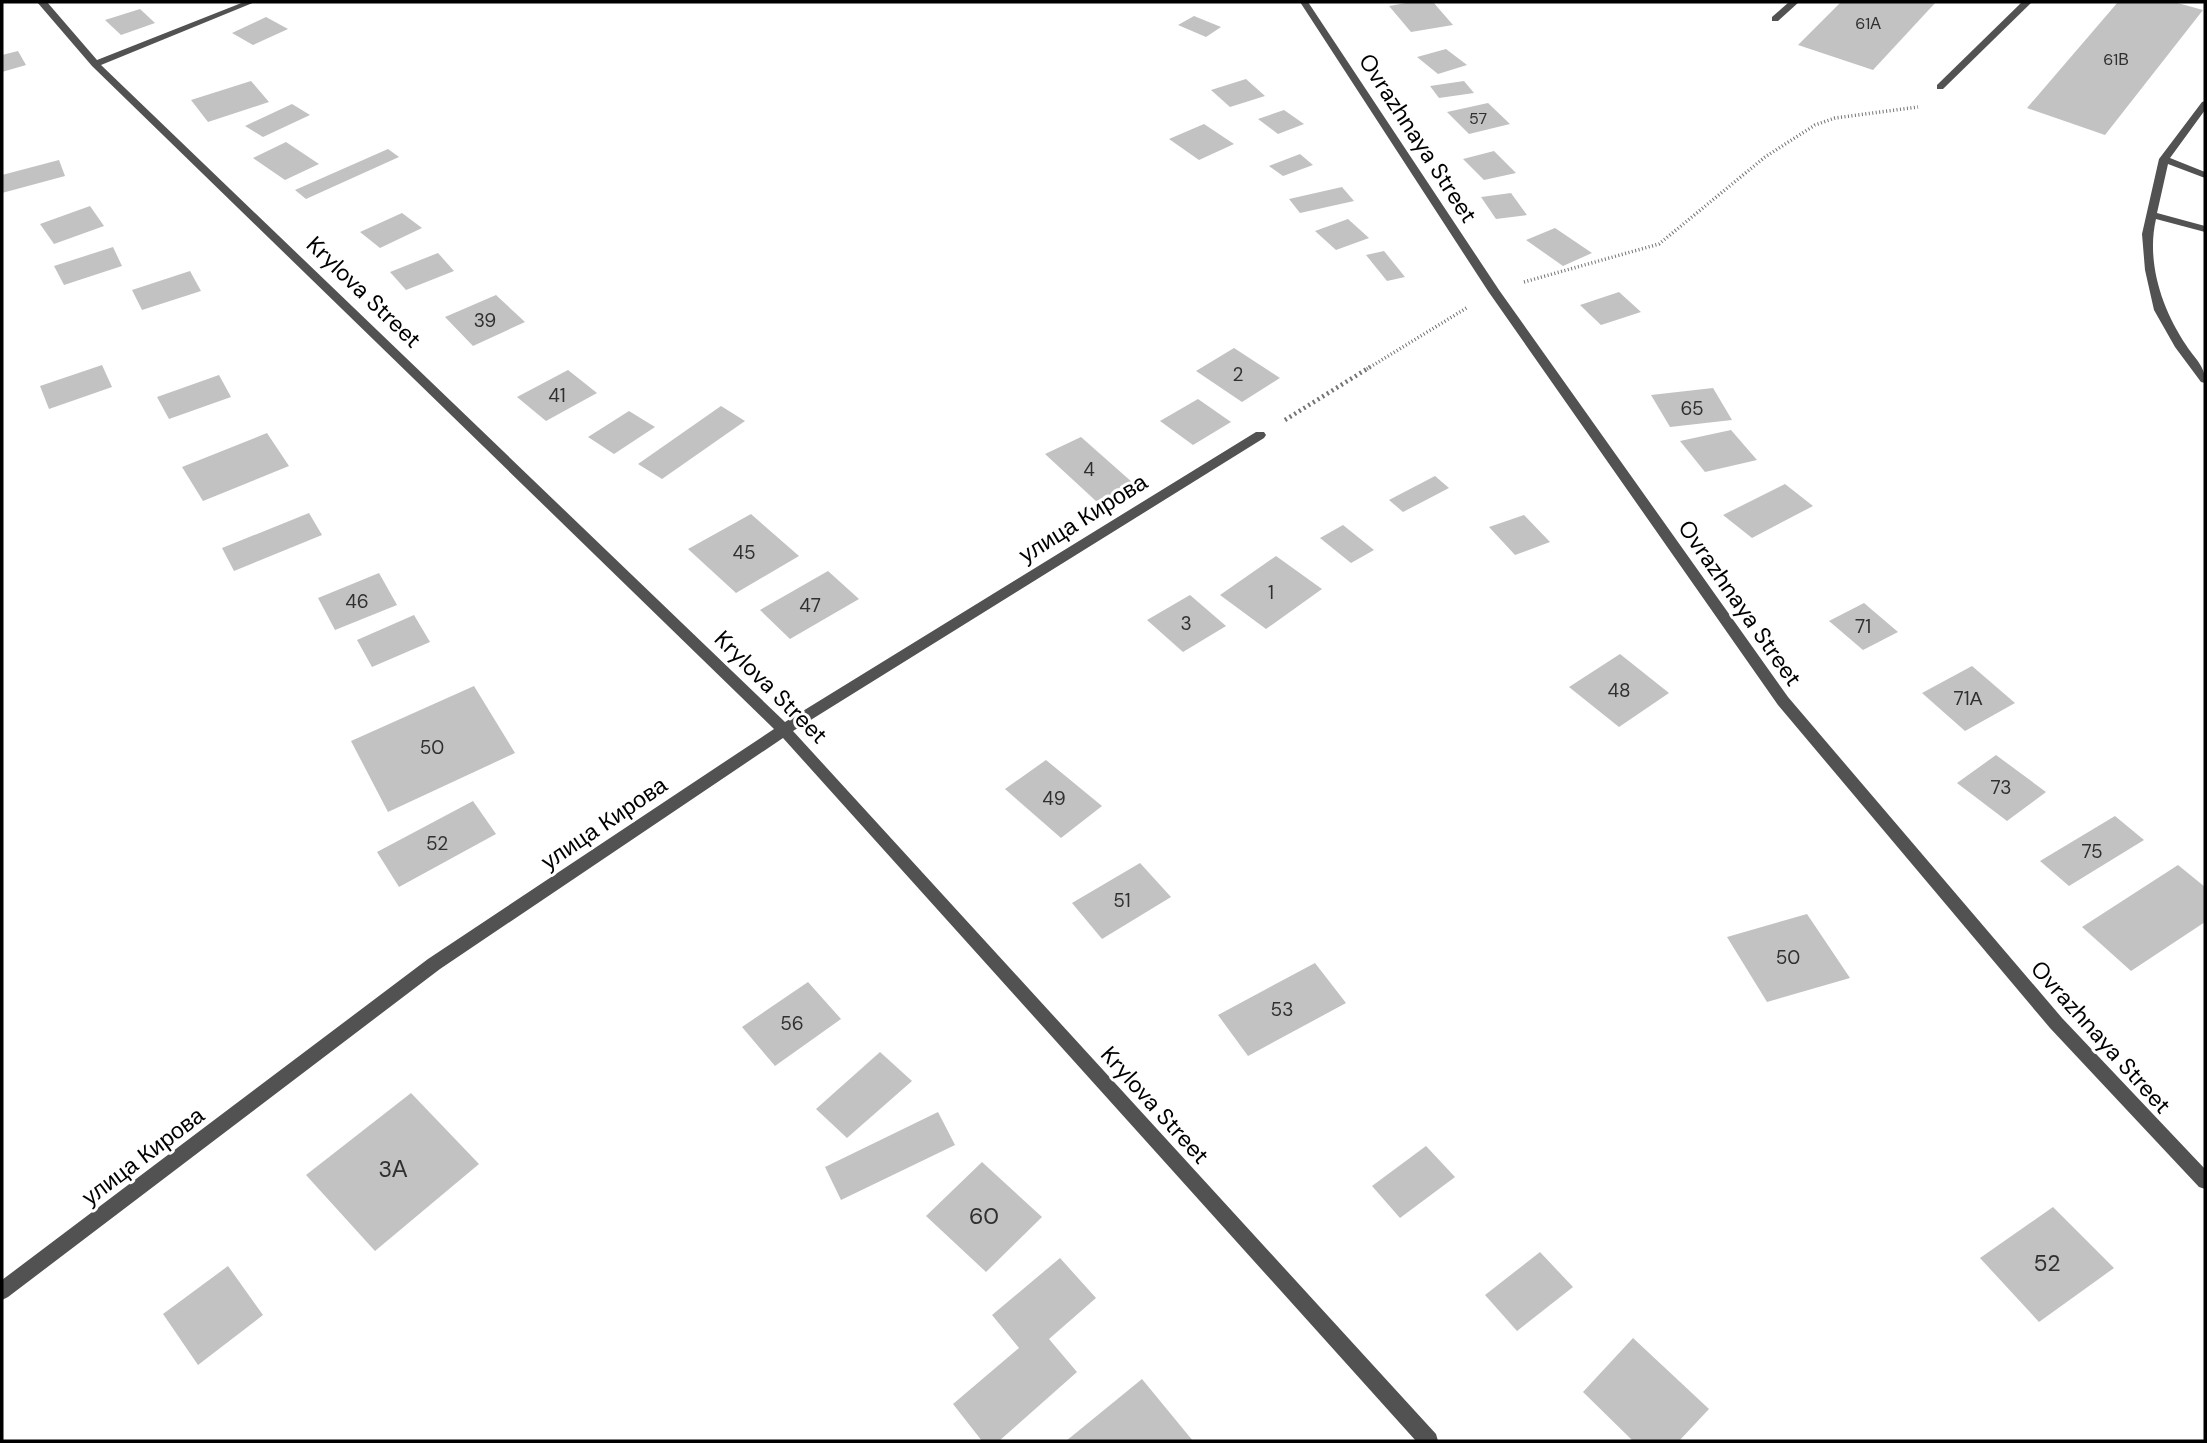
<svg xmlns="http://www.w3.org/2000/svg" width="2207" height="1443" viewBox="0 0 2207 1443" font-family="'DM Sans',sans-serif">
<rect width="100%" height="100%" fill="#fff"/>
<!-- building -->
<g fill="#c2c2c2">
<path d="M 1412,2 L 1433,2 L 1453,25 L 1411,32 L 1389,6 Z"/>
<path d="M 1841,2 L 1936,2 L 1873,70 L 1798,45 Z"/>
<path d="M 2118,2 L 2174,2 L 2203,10 L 2105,135 L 2027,108 Z"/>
<path d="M 140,9 L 155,23 L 121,35 L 105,20 Z"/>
<path d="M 1194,16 L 1221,27 L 1206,37 L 1178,25 Z"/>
<path d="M 266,17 L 288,29 L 253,45 L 232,33 Z"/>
<path d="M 1446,49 L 1467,65 L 1438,74 L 1417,57 Z"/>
<path d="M 18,51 L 26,65 L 2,72 L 2,55 Z"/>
<path d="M 1246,79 L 1265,96 L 1230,107 L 1211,90 Z"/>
<path d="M 251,81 L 269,102 L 208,122 L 191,100 Z"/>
<path d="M 1464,81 L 1474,93 L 1439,98 L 1430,86 Z"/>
<path d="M 1488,103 L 1510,124 L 1469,134 L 1447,112 Z"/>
<path d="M 292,104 L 310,115 L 263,137 L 245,126 Z"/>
<path d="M 1284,110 L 1304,124 L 1278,134 L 1258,119 Z"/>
<path d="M 1204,124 L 1234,144 L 1199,160 L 1169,139 Z"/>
<path d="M 286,142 L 319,164 L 285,180 L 253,158 Z"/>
<path d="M 388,149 L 399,157 L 306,199 L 295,190 Z"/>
<path d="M 1494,151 L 1516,173 L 1484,180 L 1463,159 Z"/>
<path d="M 1300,154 L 1313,165 L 1283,176 L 1269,166 Z"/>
<path d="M 59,160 L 65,176 L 2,193 L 2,175 Z"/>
<path d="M 1342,187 L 1354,201 L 1300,213 L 1289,199 Z"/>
<path d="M 1511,193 L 1527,215 L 1496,219 L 1481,197 Z"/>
<path d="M 90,206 L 104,226 L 54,244 L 40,224 Z"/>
<path d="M 402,213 L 422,228 L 380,248 L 360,232 Z"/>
<path d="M 1348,219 L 1369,238 L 1336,250 L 1315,231 Z"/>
<path d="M 1555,228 L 1592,253 L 1563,266 L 1526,240 Z"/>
<path d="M 113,247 L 122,266 L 64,285 L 54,266 Z"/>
<path d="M 1384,251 L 1405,277 L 1387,281 L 1366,255 Z"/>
<path d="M 438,253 L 454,271 L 406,290 L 390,272 Z"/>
<path d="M 190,271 L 201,291 L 142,310 L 132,290 Z"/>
<path d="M 1619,292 L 1641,312 L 1601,325 L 1580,305 Z"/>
<path d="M 496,295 L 525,322 L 473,346 L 445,317 Z"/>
<path d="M 1234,348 L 1280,378 L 1242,402 L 1196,371 Z"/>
<path d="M 102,365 L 112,387 L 49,409 L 40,386 Z"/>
<path d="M 568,370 L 597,393 L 546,421 L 517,397 Z"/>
<path d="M 219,375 L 231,397 L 169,419 L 157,397 Z"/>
<path d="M 1713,388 L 1732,420 L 1670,427 L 1651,395 Z"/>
<path d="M 1198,399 L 1231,422 L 1193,445 L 1160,421 Z"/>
<path d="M 721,406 L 745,421 L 662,479 L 638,464 Z"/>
<path d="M 629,411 L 655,427 L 614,454 L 588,437 Z"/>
<path d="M 1731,430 L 1757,460 L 1705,472 L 1680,441 Z"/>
<path d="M 267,433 L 289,466 L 203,501 L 182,467 Z"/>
<path d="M 1081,437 L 1133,483 L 1097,502 L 1045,454 Z"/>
<path d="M 1435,476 L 1449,488 L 1403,512 L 1389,500 Z"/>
<path d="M 1785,484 L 1813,506 L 1752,538 L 1723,515 Z"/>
<path d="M 309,513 L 322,535 L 234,571 L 222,548 Z"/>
<path d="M 751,514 L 799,556 L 736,593 L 688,549 Z"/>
<path d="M 1524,515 L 1550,542 L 1515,555 L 1489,527 Z"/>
<path d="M 1343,525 L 1374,550 L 1351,563 L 1320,538 Z"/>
<path d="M 1276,556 L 1322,589 L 1266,629 L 1220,595 Z"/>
<path d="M 828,571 L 859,599 L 790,639 L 760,610 Z"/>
<path d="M 379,573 L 397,605 L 335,630 L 318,598 Z"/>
<path d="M 1190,595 L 1226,626 L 1183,652 L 1147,620 Z"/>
<path d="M 1864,603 L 1898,632 L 1863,650 L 1829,621 Z"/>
<path d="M 414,615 L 430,642 L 372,667 L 357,640 Z"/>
<path d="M 1620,654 L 1669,693 L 1619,727 L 1569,687 Z"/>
<path d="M 1972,666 L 2015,703 L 1965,731 L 1922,693 Z"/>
<path d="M 474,686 L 515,753 L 388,812 L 351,741 Z"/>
<path d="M 1996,755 L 2046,792 L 2007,821 L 1957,783 Z"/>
<path d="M 1046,760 L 1102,806 L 1061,838 L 1005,789 Z"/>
<path d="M 473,801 L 496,834 L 399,887 L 377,852 Z"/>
<path d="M 2115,816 L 2144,840 L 2069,886 L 2040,861 Z"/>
<path d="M 1140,863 L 1171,897 L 1102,939 L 1072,903 Z"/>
<path d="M 2178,865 L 2205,887 L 2205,922 L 2131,971 L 2082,927 Z"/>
<path d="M 1807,914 L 1850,978 L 1767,1002 L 1727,937 Z"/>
<path d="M 1315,963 L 1346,1003 L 1248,1056 L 1218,1015 Z"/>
<path d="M 808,982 L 841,1019 L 775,1066 L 742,1027 Z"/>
<path d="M 880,1052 L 912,1081 L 847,1138 L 816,1109 Z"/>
<path d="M 411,1093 L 479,1164 L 375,1251 L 306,1175 Z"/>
<path d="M 938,1112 L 955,1145 L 841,1200 L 825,1167 Z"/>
<path d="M 1426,1146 L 1455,1177 L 1400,1218 L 1372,1186 Z"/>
<path d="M 982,1162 L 1042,1217 L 986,1272 L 926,1216 Z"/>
<path d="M 2053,1207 L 2114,1268 L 2039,1322 L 1980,1258 Z"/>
<path d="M 1540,1252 L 1573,1287 L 1517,1331 L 1485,1295 Z"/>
<path d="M 1060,1258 L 1096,1298 L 1049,1339 L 1077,1372 L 999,1441 L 982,1441 L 953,1404 L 1019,1348 L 992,1315 Z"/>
<path d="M 228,1266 L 263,1315 L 198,1365 L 163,1314 Z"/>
<path d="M 1633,1338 L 1709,1409 L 1679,1441 L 1633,1441 L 1583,1392 Z"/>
<path d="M 1142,1379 L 1193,1441 L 1066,1441 Z"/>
</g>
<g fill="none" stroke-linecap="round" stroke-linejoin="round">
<!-- path-far1 -->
<g stroke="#747474" stroke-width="3.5" stroke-dasharray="1 2.5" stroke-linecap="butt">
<path d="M 1524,282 L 1659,244 L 1765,157 L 1815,125 L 1835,118 L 1918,107"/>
<path d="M 1367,369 L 1468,307"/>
</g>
<!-- path -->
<path stroke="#747474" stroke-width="4.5" stroke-dasharray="2 3.5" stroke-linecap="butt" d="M 1285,420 L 1370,367"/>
<!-- service -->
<g fill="#525252" fill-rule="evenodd">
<path d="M 1789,2 L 1799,2 L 1778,21 L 1772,21 L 1772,17 Z"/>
<path d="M 2022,2 L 2032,2 L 1943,89 L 1937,89 L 1937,85 Z"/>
<path d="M 2205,101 L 2205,110 L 2170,158 L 2205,172 L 2205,178 L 2168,164 L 2157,213 L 2205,226 L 2205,232 L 2156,219 C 2146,262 2162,309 2186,345 C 2194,358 2206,366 2205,383 L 2201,382 L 2175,347 L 2154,310 L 2145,270 L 2142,234 L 2159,159 L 2202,102 Z"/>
</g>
<!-- minor -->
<g fill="#525252" fill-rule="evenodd">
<path d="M 37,2 L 47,2 L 97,60 L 244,2 L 255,2 L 101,65 L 785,722 L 1256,432 L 1264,432 L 1266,435 L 1264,438 L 793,731 L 1436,1434 L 1438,1441 L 1416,1441 L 783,738 L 440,969 L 8,1297 L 2,1300 L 2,1280 L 428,959 L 774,729 L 92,66 Z"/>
<path d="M 1300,2 L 1308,2 L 1499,290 L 1788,697 L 2062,1018 L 2205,1169 L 2205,1189 L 2199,1187 L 2050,1028 L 1778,705 L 1488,291 Z"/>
</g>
</g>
<g text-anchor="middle" stroke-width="6" stroke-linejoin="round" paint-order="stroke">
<!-- far-number labels -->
<g font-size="16" fill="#303030">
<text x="1868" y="29">61А</text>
<text x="2116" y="65">61В</text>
<text x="1478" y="124">57</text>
</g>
<!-- number labels -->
<g font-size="19" fill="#303030">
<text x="485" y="327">39</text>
<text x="1238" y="381">2</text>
<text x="557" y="402">41</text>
<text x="1692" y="415">65</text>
<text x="1089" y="476">4</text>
<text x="744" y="559">45</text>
<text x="1271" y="599">1</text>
<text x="357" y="608">46</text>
<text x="810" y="612">47</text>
<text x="1186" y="630">3</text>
<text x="1863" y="633">71</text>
<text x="1619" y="697">48</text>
<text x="1968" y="705">71А</text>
<text x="432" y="754">50</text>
<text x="2001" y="794">73</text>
<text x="1054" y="805">49</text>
<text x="437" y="850">52</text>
<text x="2092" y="858">75</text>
<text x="1122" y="907">51</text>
<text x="1788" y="964">50</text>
<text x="1282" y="1016">53</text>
<text x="792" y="1030">56</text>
</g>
<!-- street labels -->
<g font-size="23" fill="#000" stroke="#fff">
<text transform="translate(1418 138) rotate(57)" y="8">Ovrazhnaya Street</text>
<text transform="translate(364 292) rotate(44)" y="8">Krylova Street</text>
<text transform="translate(1083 518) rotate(-32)" y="8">улица Кирова</text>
<text transform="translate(1740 603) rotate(55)" y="8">Ovrazhnaya Street</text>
<text transform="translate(771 687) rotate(45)" y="8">Krylova Street</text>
<text transform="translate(604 823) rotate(-34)" y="8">улица Кирова</text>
<text transform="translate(2101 1037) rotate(48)" y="8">Ovrazhnaya Street</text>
<text transform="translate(1155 1105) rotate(48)" y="8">Krylova Street</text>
<text transform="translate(143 1156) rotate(-37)" y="8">улица Кирова</text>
</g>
<!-- near-number labels -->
<g font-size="23" fill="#303030">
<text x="393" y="1177">3А</text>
<text x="984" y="1224">60</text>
<text x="2047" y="1271">52</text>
</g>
</g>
<!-- border -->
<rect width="2207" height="1443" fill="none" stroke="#000000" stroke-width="7"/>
</svg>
